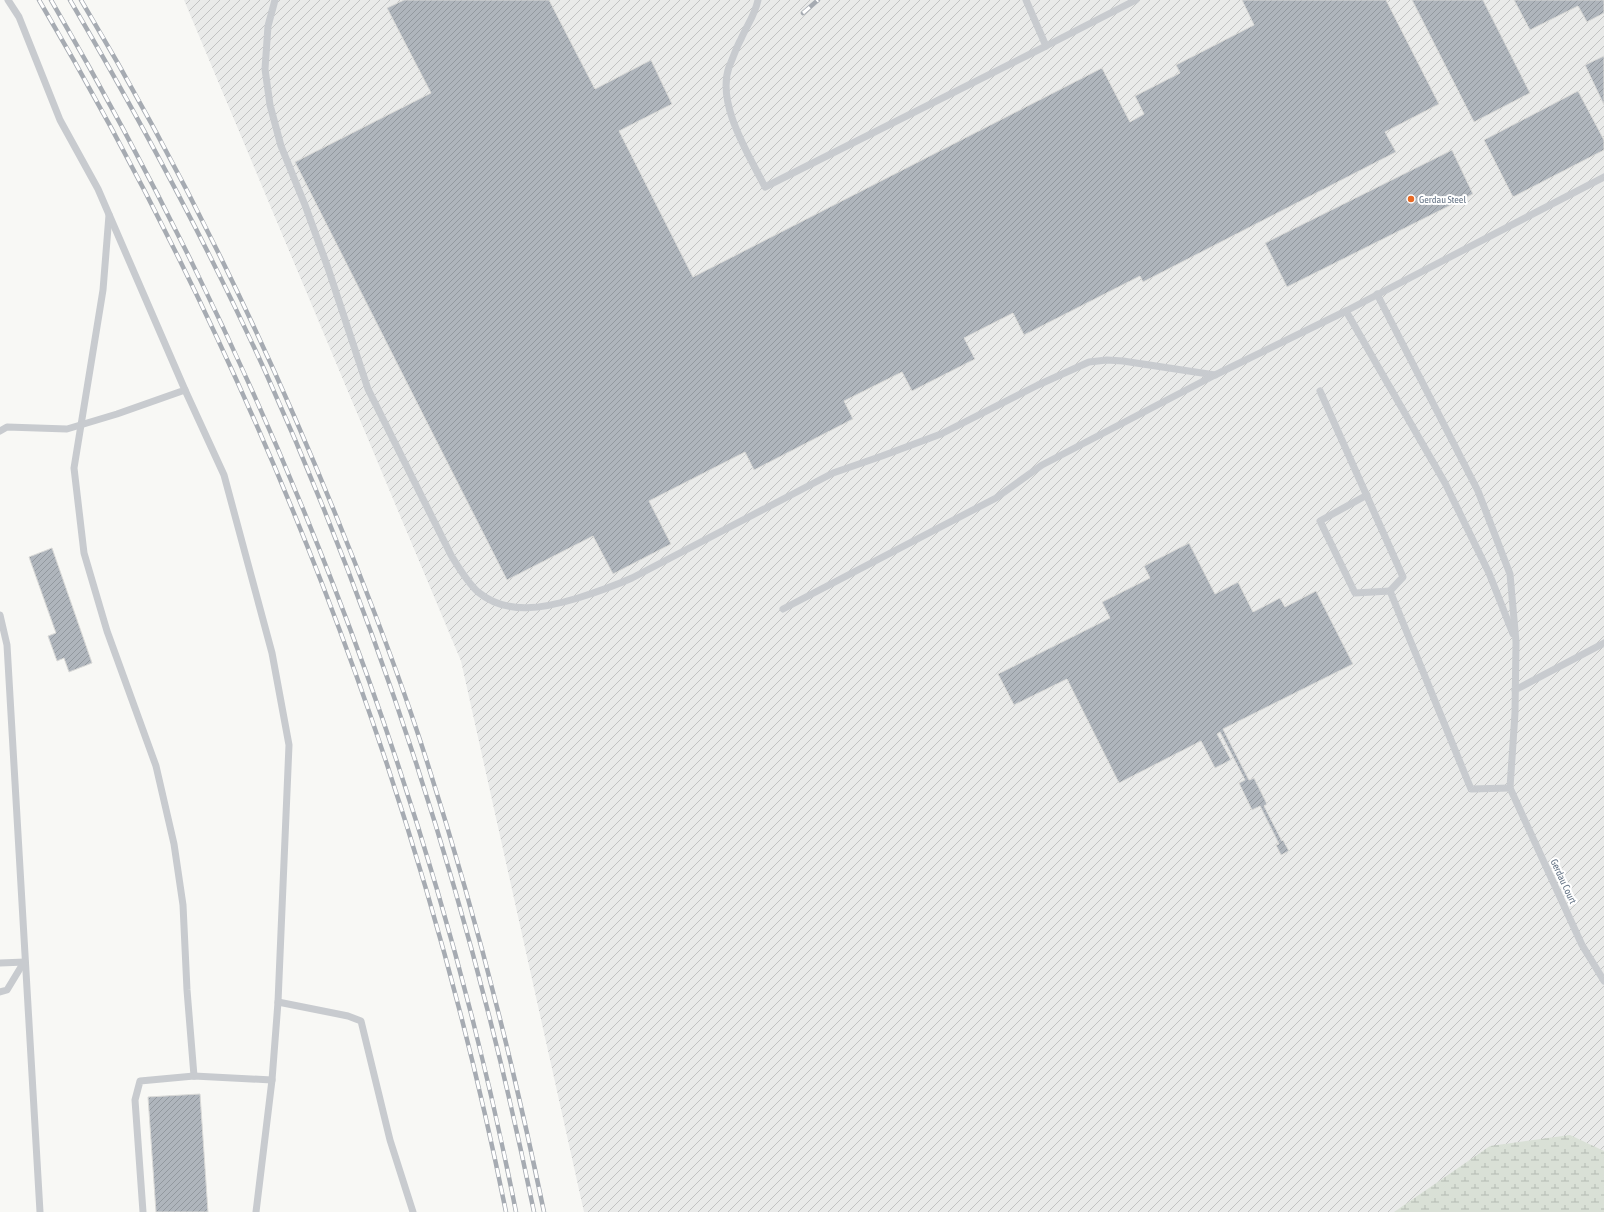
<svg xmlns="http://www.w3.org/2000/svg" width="1604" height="1212" viewBox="0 0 1604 1212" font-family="'Asap Condensed',sans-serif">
<defs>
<pattern id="industrial-furrows" width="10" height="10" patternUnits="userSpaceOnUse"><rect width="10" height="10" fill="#e9eae9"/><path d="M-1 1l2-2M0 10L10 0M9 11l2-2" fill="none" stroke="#c1c2c2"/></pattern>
<pattern id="wetland-marsh" width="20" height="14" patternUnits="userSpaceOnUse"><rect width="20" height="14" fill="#d9e0d6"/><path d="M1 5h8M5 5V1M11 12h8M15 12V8" fill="none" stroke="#b4bab3"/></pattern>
<pattern id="building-hatch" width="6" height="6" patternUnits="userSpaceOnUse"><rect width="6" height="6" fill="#afb5bc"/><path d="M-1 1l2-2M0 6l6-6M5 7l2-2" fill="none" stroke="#92989e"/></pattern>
</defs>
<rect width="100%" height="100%" fill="#f8f8f5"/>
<!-- industrial -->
<path fill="url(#industrial-furrows)" d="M 184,0 L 1604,0 L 1604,1173 L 1529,1212 L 584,1212 L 461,661 Z"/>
<!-- wetland -->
<path fill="url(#wetland-marsh)" d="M 1570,1135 L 1604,1151 L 1604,1212 L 1394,1212 L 1490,1146 Z"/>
<!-- building -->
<g fill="url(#building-hatch)" stroke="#dadad8">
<path d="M 404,0 L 549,0 L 595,89 L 651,60 L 672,104 L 619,131 L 693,277 L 1102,68 L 1130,122 L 1144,114 L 1135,96 L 1180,73 L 1176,65 L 1254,25 L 1242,0 L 1386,0 L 1439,104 L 1385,132 L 1396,152 L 1143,282 L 1140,276 L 1024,335 L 1013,313 L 964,338 L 975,359 L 912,391 L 902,372 L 844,401 L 853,419 L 754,470 L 745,452 L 649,501 L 671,544 L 613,574 L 593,536 L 507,580 L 295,162 L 431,93 L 387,8 Z"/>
<path d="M 1412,0 L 1483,0 L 1530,93 L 1474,122 Z"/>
<path d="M 1514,0 L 1604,0 L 1604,13 L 1587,22 L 1578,6 L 1530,30 Z"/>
<path d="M 1604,56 L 1604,105 L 1585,65 Z"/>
<path d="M 1578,91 L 1604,140 L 1604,150 L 1513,197 L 1484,140 Z"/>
<path d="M 1452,150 L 1473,194 L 1287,287 L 1265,243 Z"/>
<path d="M 1189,543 L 1215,594 L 1238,582 L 1253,612 L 1280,598 L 1285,607 L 1316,591 L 1353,664 L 1223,729 L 1249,780 L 1254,778 L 1267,804 L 1264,806 L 1282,841 L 1283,840 L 1289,851 L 1281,855 L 1276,845 L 1279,844 L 1260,806 L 1252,810 L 1239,783 L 1245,780 L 1220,732 L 1217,734 L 1231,760 L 1215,768 L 1201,741 L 1119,783 L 1067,679 L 1014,705 L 998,674 L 1110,618 L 1102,602 L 1150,578 L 1144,566 Z"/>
<path d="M 52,548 L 92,663 L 69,672 L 64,658 L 57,661 L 48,636 L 56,633 L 29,557 Z"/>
<path d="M 200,1094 L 208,1212 L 156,1212 L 148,1097 Z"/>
</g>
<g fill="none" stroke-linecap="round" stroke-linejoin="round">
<!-- service -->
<g stroke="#c8cbcf" stroke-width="7">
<path d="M 275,0 L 268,26 L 265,69 L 270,105 L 281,146 L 305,205 L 328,268 L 368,389 L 451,555 C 459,568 467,582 478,592 C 507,616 545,608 578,598 C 597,592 614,586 632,578 L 833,473 L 882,456 L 941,434 L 1038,385 L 1089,362 L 1107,360 L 1123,361 L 1215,375"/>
<path d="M 758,0 C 755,15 747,25 741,39 C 736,48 733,58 729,67 C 716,104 749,155 765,187 L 1046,46 L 1026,0"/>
<path d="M 1046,46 L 1136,0"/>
<path d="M 109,215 L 103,290 L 74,468 L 84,553 L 107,631 L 156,766 L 174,844 L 183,905 L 187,990 L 194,1076"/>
<path d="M 1377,294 L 1478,491 L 1510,574 L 1516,642 L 1515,713 L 1510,788 L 1582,945 L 1604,981"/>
<path d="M 1346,311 L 1445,483 L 1489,573 L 1513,634"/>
<path d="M 185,390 L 224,475 L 272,653 L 289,745 L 278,1002 L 272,1080 L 256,1212"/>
<path d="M 1320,391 L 1403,577 L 1390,591 L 1471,789 L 1510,788"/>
<path d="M 0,431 L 7,427 L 67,429 L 117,414 L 185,390 L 98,189 L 60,120 L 19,17 L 8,0"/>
<path d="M 1367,495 L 1320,521 L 1355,593 L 1390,591"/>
<path d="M 783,609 L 996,498 L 1042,465 L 1215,375 L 1346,311 L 1604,177"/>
<path d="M 0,615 L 7,645 L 40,1212"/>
<path d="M 1515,690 L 1604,643"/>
<path d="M 0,963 L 25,962"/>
<path d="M 0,992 L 7,990 L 24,962"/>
<path d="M 278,1002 L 348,1016 L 361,1021 L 390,1140 L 413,1212"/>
<path d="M 143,1212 L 135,1100 L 140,1081 L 194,1076 L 272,1080"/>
</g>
<defs>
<g id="rail">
<path d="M 39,0 C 260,375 420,785 506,1212"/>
<path d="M 51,0 C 270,376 432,785 516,1212"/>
<path d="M 70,0 C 141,121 207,244 265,371 C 386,640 475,923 534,1212"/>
<path d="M 81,0 C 182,169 268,346 341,528 C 369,597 396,667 419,737 C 470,893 511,1052 544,1212"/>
<path d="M 803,13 L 818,0"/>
</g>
</defs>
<!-- rail casing -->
<use href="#rail" stroke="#a6abb2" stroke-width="4.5"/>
<!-- rail -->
<use href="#rail" stroke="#fff" stroke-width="3" stroke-dasharray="9" stroke-linecap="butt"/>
</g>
<!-- markers -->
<circle fill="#e86a25" stroke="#fff" stroke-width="1.5" cx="1411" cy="199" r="4"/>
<g text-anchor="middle" stroke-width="4" stroke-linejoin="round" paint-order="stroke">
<!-- poi labels -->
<g font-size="10" fill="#667587" stroke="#fff" text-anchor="start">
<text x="1419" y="203">Gerdau Steel</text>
</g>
<!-- street labels -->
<g font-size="10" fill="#667587" stroke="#fff">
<text transform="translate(1564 881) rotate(65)" y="4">Gerdau Court</text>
</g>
</g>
</svg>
